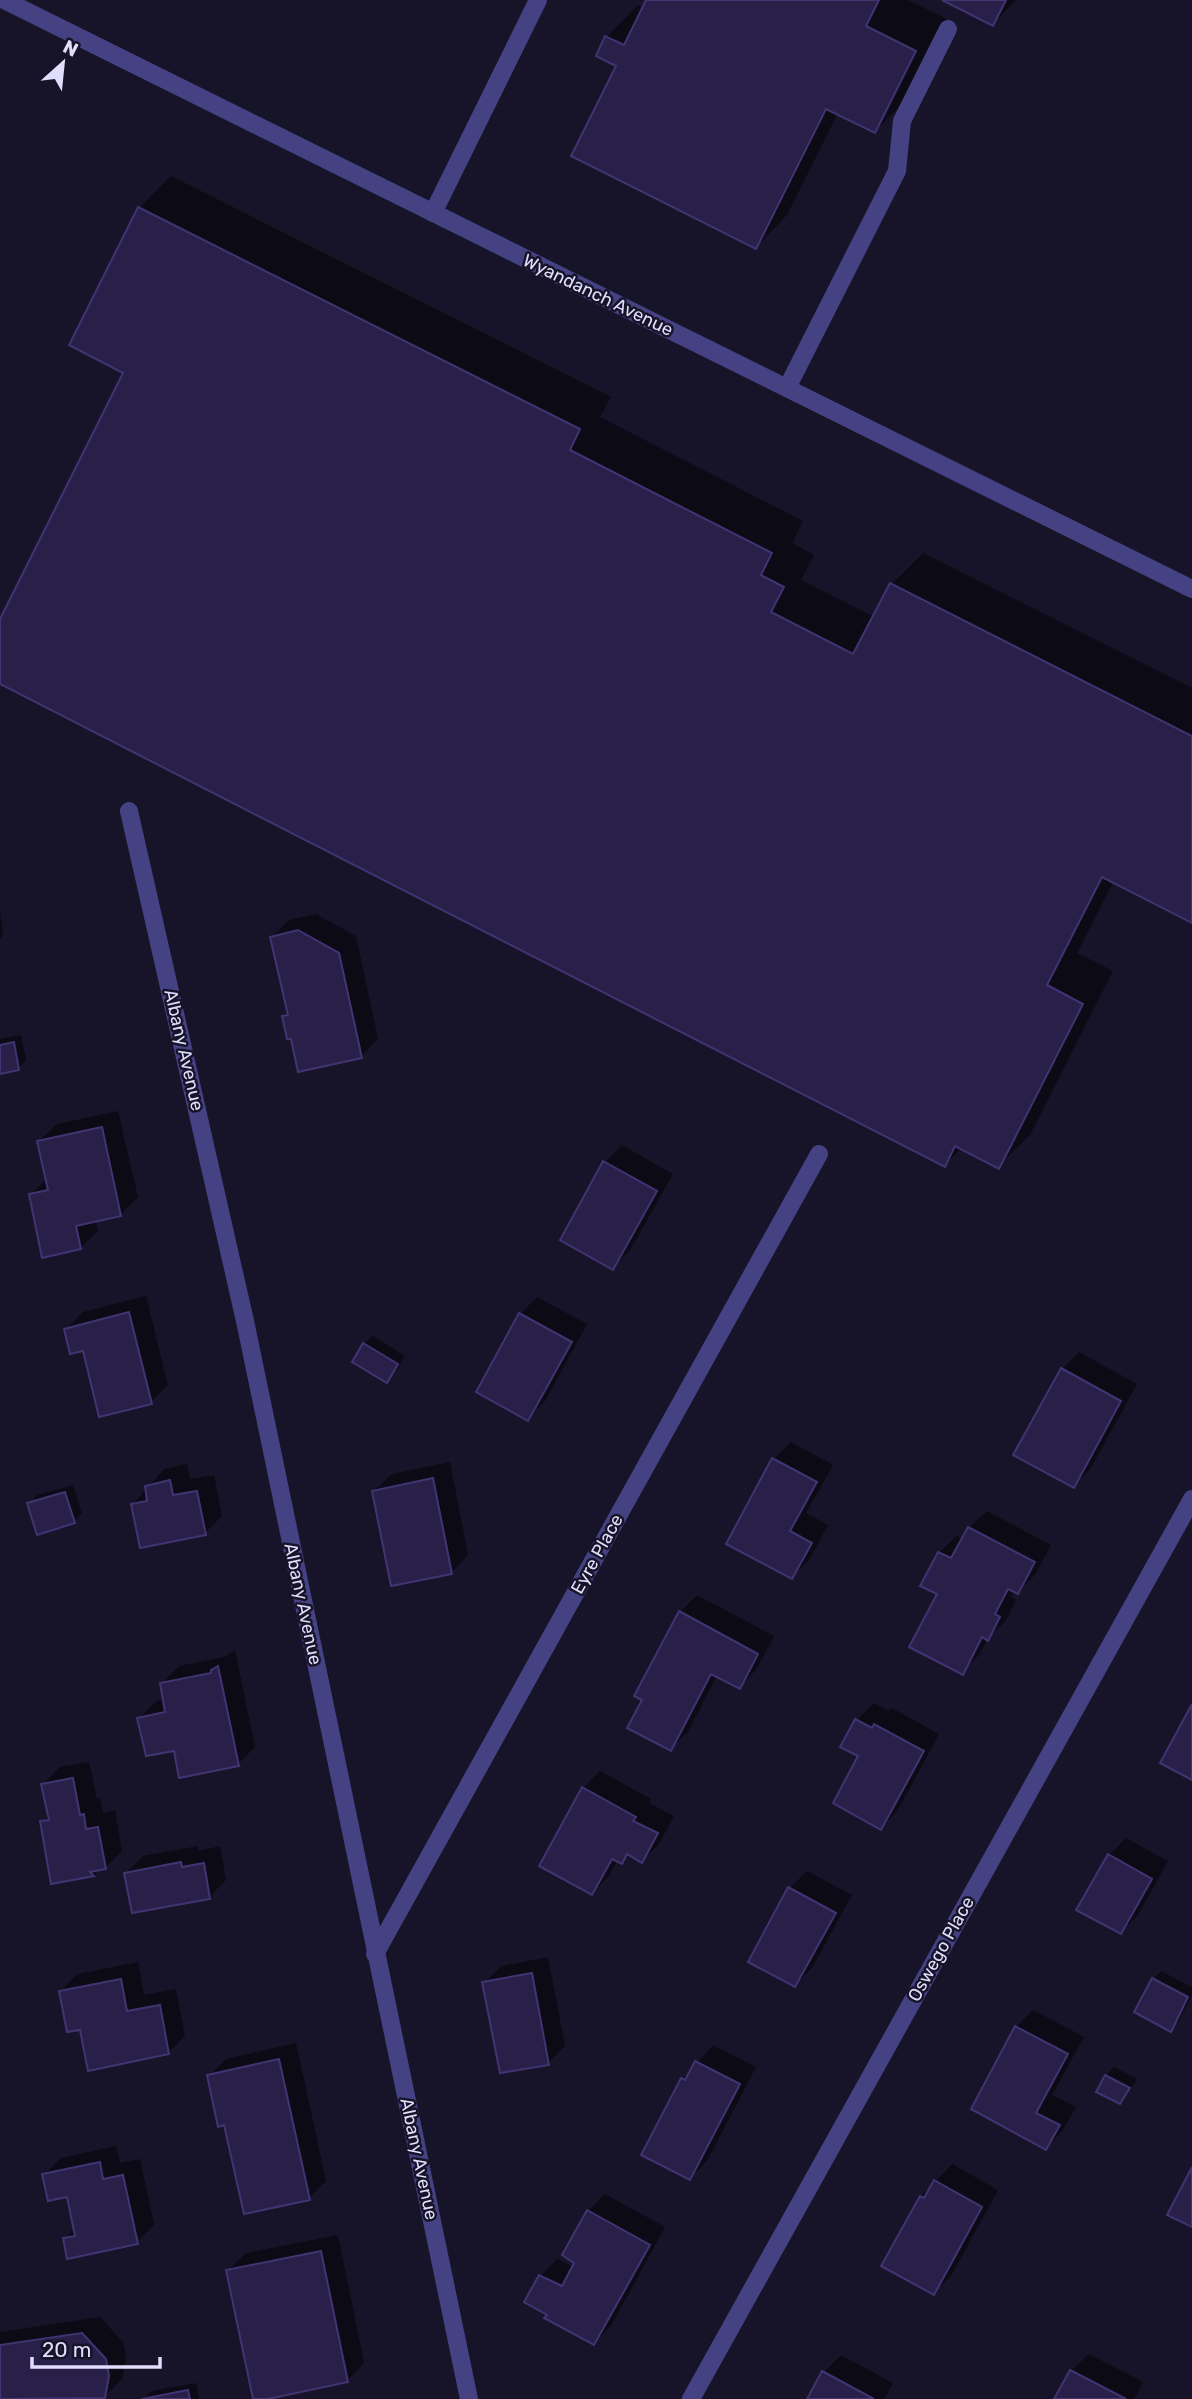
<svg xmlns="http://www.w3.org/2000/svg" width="1192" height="2399" viewBox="0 0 1192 2399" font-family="Rubik,sans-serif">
<rect width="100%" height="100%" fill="#171328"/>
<!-- shadow -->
<g fill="#0007">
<path d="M 648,0 L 908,0 L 947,19 L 906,100 L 875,131 L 838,113 L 787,215 L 756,247 L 618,65 L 607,37 L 638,5 L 644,8 Z"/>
<path d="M 946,0 L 1016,0 L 993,24 Z"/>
<path d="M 171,176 L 611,397 L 600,417 L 803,521 L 792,543 L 814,555 L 801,580 L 874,617 L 892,584 L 923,553 L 1192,688 L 1192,921 L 1114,881 L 1077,953 L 1113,971 L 1030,1135 L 998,1166 L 961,1148 L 945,1165 L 0,682 L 0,623 L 125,372 L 139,208 Z"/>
<path d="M 0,909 L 3,936 L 0,939 Z"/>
<path d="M 316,914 L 356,936 L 378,1039 L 361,1056 L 293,1037 L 284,1016 L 289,1011 L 272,937 L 289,920 Z"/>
<path d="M 21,1035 L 26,1060 L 18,1069 L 0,1072 L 0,1039 Z"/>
<path d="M 118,1111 L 138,1197 L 120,1215 L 95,1220 L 98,1231 L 80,1248 L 31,1194 L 48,1178 L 39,1141 L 57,1124 Z"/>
<path d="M 622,1145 L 673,1174 L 630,1250 L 613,1267 L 605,1162 Z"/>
<path d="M 146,1296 L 168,1385 L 151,1402 L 84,1349 L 66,1329 L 83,1312 Z"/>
<path d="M 537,1297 L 587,1324 L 545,1401 L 528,1418 L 520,1314 Z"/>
<path d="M 373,1336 L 405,1356 L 395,1372 L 386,1380 L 364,1344 Z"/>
<path d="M 1079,1352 L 1137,1384 L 1091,1468 L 1074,1486 L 1062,1369 Z"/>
<path d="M 791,1442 L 833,1465 L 806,1513 L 828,1525 L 809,1560 L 792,1577 L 728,1543 L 774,1459 Z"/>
<path d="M 450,1462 L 468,1555 L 451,1573 L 374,1491 L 392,1474 Z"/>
<path d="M 187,1464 L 190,1479 L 214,1475 L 222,1516 L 205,1533 L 133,1504 L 164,1469 Z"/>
<path d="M 73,1485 L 82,1513 L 74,1521 L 29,1504 L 37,1495 Z"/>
<path d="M 987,1511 L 1051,1545 L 1035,1575 L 1018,1592 L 1014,1590 L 1011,1597 L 1016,1600 L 1005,1622 L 988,1638 L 979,1655 L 962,1672 L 939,1593 L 939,1553 L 956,1536 L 964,1539 L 969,1528 Z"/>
<path d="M 697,1595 L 774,1636 L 756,1670 L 739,1687 L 717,1675 L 688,1732 L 670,1749 L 644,1699 L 680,1612 Z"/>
<path d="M 235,1650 L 255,1747 L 238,1764 L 176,1749 L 139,1718 L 157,1701 L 165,1699 L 162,1684 L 179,1666 L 225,1657 Z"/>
<path d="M 874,1703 L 889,1711 L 892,1708 L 939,1734 L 898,1810 L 881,1828 L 861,1755 L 857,1720 Z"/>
<path d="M 89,1762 L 97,1799 L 100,1798 L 103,1813 L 115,1810 L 122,1851 L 105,1868 L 100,1869 L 94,1875 L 52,1882 L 42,1822 L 50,1814 L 43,1784 L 60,1767 Z"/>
<path d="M 600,1771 L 651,1799 L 649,1803 L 674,1816 L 659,1844 L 642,1861 L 629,1854 L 621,1862 L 618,1860 L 609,1876 L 592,1893 L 583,1788 Z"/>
<path d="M 1126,1838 L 1168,1861 L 1138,1915 L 1121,1932 L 1109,1855 Z"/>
<path d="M 198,1846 L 198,1851 L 220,1846 L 226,1880 L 209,1897 L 126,1873 L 143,1856 Z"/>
<path d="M 807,1871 L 852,1895 L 812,1968 L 795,1985 L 790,1888 Z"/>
<path d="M 548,1957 L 565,2046 L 548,2063 L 484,1983 L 502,1966 Z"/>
<path d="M 138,1962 L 144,1995 L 176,1989 L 185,2036 L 168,2053 L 81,2028 L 60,1991 L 78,1974 Z"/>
<path d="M 1161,1971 L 1192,1987 L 1192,1995 L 1179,2021 L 1170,2029 L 1153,1979 Z"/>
<path d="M 1033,2010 L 1084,2037 L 1052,2095 L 1076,2107 L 1063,2130 L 1046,2148 L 973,2108 L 1016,2027 Z"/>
<path d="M 296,2043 L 326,2181 L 309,2198 L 209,2076 L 226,2059 Z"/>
<path d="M 713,2045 L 756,2067 L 707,2161 L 690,2178 L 683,2079 Z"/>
<path d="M 1114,2067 L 1137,2079 L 1128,2094 L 1120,2102 L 1106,2076 Z"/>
<path d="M 116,2146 L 120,2163 L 140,2159 L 154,2225 L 137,2242 L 64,2239 L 75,2228 L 68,2195 L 44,2175 L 61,2158 Z"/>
<path d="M 952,2164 L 998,2190 L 951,2276 L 934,2293 L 921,2197 Z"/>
<path d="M 605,2194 L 665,2227 L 611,2326 L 594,2343 L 549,2314 L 540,2277 L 557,2259 L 574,2267 L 588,2211 Z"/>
<path d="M 338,2235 L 364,2363 L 347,2381 L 255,2399 L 228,2270 L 246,2253 Z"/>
<path d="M 100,2317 L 123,2342 L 126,2357 L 122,2379 L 105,2396 L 88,2399 L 0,2399 L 0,2332 Z"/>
<path d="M 1089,2354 L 1143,2382 L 1134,2399 L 1056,2399 L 1071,2371 Z"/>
<path d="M 841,2355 L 893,2383 L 884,2399 L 809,2399 L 824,2372 Z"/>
<path d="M 196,2383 L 199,2399 L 144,2399 L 151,2391 Z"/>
</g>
<!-- building -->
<g fill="#282048" stroke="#413472" stroke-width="2">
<path d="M 646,0 L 879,0 L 866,26 L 916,51 L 875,133 L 826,109 L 756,249 L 571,156 L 616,66 L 596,56 L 605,36 L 624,45 Z"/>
<path d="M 942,0 L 1006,0 L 993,26 Z"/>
<path d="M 138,207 L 580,429 L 570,450 L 772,553 L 761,575 L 784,587 L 771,612 L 853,654 L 890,583 L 1192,736 L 1192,923 L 1102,877 L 1047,985 L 1083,1004 L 999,1169 L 955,1146 L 945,1167 L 0,684 L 0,619 L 123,373 L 69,345 Z"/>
<path d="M 298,930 L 339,953 L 362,1058 L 298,1072 L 291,1039 L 287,1039 L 282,1016 L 288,1015 L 270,937 Z"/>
<path d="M 14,1042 L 19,1070 L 0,1074 L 0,1045 Z"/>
<path d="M 102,1127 L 121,1216 L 76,1226 L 81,1249 L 42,1258 L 29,1194 L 48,1190 L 37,1141 Z"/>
<path d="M 603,1161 L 657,1191 L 613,1270 L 560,1240 Z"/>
<path d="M 129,1312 L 152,1404 L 99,1417 L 83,1351 L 70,1354 L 64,1329 Z"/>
<path d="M 519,1313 L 572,1342 L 528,1421 L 476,1392 Z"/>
<path d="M 363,1343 L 398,1364 L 387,1383 L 352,1362 Z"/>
<path d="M 1061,1368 L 1121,1401 L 1074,1488 L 1013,1455 Z"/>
<path d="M 772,1458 L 817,1482 L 790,1531 L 812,1543 L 792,1579 L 726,1544 Z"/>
<path d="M 433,1478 L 452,1574 L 391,1586 L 372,1491 Z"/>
<path d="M 170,1480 L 173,1495 L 197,1491 L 206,1535 L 140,1548 L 131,1504 L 147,1501 L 145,1486 Z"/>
<path d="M 65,1492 L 75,1523 L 37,1535 L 27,1503 Z"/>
<path d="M 968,1527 L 1035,1562 L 1018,1594 L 1008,1589 L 995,1614 L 1000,1617 L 988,1641 L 982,1637 L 963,1675 L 909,1647 L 937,1594 L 920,1586 L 938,1552 L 951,1558 Z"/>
<path d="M 679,1611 L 758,1654 L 740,1689 L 711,1674 L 671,1751 L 627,1728 L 642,1700 L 634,1696 Z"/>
<path d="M 218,1666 L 239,1766 L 179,1778 L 174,1751 L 146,1756 L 137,1718 L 165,1712 L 160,1683 L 211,1673 L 211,1670 Z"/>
<path d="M 1192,1704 L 1192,1780 L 1160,1763 Z"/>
<path d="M 855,1719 L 872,1728 L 874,1724 L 924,1751 L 881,1830 L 833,1803 L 858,1756 L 840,1747 Z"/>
<path d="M 73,1778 L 80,1815 L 84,1814 L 86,1829 L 98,1827 L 106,1869 L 90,1872 L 94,1876 L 51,1884 L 40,1821 L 49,1820 L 41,1784 Z"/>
<path d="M 582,1787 L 636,1817 L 633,1821 L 658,1833 L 642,1863 L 627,1854 L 622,1864 L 612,1859 L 592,1895 L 539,1866 Z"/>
<path d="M 1108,1854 L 1152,1879 L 1121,1934 L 1076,1910 Z"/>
<path d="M 181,1862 L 182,1867 L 204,1863 L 210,1899 L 132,1913 L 124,1873 Z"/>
<path d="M 788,1887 L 836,1913 L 795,1987 L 748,1962 Z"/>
<path d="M 532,1973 L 549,2065 L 500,2073 L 482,1982 Z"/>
<path d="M 1152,1978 L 1188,1997 L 1171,2032 L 1134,2012 Z"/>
<path d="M 121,1979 L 127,2011 L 160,2005 L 169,2054 L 88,2071 L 80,2030 L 67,2032 L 59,1991 Z"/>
<path d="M 1015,2026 L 1068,2054 L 1036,2113 L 1060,2125 L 1046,2150 L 971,2109 Z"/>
<path d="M 279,2059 L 310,2200 L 244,2214 L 224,2125 L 218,2127 L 207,2075 Z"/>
<path d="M 695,2061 L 740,2084 L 690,2180 L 641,2155 L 681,2078 L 685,2080 Z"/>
<path d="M 1105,2075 L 1130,2088 L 1120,2104 L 1096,2092 Z"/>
<path d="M 100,2162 L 103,2179 L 123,2175 L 138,2244 L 67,2259 L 63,2238 L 75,2236 L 67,2197 L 48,2201 L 42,2174 Z"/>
<path d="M 1192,2167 L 1192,2227 L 1167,2215 Z"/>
<path d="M 934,2180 L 982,2207 L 934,2295 L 881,2266 L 920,2196 L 924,2198 Z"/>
<path d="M 587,2210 L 650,2245 L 594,2345 L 544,2318 L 547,2315 L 524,2302 L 539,2275 L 562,2286 L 574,2263 L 562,2255 Z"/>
<path d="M 321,2251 L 348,2382 L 268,2399 L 253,2399 L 226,2270 Z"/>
<path d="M 82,2333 L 106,2359 L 109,2376 L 105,2398 L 0,2399 L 0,2345 Z"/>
<path d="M 1070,2370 L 1126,2399 L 1054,2399 Z"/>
<path d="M 822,2371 L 874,2399 L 807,2399 Z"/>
<path d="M 188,2390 L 190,2399 L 142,2399 Z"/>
</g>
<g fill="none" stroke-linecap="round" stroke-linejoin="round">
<!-- service -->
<g stroke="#454284" stroke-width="18">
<path d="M 433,213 L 538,0"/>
<path d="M 787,388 L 897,171 L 902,121 L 948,29"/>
</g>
<!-- minor -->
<g stroke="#454284" stroke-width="18">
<path d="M 129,811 L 245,1321 L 469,2399"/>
<path d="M 375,1954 L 819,1154"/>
<path d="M 691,2399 L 1192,1499"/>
</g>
<!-- tertiary -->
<path stroke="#454284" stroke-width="18" d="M 4,0 L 1192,589"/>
</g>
<g text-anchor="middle" stroke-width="5" stroke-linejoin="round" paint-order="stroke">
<!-- street labels -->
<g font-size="18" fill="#e1ddfc" stroke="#171328">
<text transform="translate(598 295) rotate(26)" y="6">Wyandanch Avenue</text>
<text transform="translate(184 1050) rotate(77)" y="6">Albany Avenue</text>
<text transform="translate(597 1554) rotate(-61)" y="6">Eyre Place</text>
<text transform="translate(303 1604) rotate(78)" y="6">Albany Avenue</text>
<text transform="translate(941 1949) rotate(-61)" y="6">Oswego Place</text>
<text transform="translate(419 2159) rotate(78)" y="6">Albany Avenue</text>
</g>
</g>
<!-- north arrow -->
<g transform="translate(63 63) rotate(27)" stroke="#171328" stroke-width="5" paint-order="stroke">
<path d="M0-5L12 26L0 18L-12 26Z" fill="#e1ddfc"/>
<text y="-10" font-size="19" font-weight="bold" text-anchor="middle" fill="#e1ddfc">N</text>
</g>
<!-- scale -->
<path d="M32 2357v10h128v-10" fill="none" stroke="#e1ddfc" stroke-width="3.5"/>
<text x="42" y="2357" font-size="21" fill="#e1ddfc" stroke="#171328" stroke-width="5" paint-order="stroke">20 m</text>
</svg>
